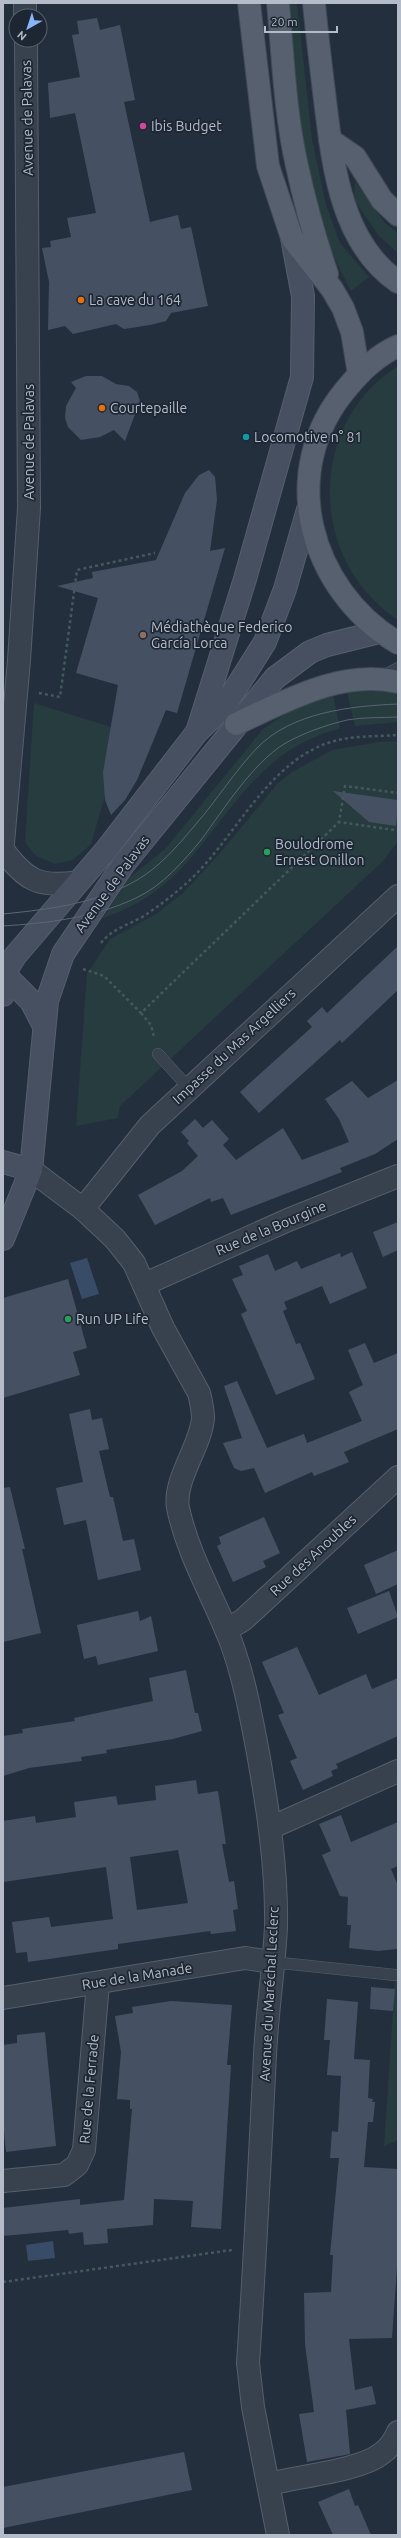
<svg xmlns="http://www.w3.org/2000/svg" width="401" height="2538" viewBox="0 0 401 2538" font-family="Ubuntu,sans-serif">
<rect width="100%" height="100%" fill="#242f3e"/>
<!-- green -->
<g fill="#263c3f">
<path d="M 287,3 L 297,3 L 312,139 L 326,205 L 340,243 L 369,277 L 351,291 L 328,246 L 317,205 L 300,127 Z"/>
<path d="M 355,182 L 385,223 L 398,233 L 398,253 L 379,236 L 354,200 Z"/>
<path d="M 398,366 L 398,620 C 308,561 306,424 398,366 Z"/>
<path d="M 369,689 L 398,690 L 398,722 L 355,726 L 347,692 Z"/>
<path d="M 333,695 L 340,728 C 318,735 298,743 280,757 C 211,811 196,888 103,918 L 129,878 L 166,848 L 263,729 L 296,707 L 315,699 Z"/>
<path d="M 34,703 L 124,731 L 91,844 L 73,860 L 55,864 L 36,856 L 25,842 Z"/>
<path d="M 398,741 L 398,842 L 382,862 L 120,1106 L 118,1118 L 76,1126 L 87,974 L 110,939 L 156,914 L 183,893 L 220,853 L 278,783 L 292,772 L 332,750 L 379,742 Z"/>
<path d="M 398,1935 L 398,2140 L 384,2146 Z"/>
</g>
<!-- water -->
<g fill="#394c67">
<path d="M 87,1258 L 99,1294 L 82,1299 L 70,1263 Z"/>
<path d="M 53,2241 L 55,2258 L 28,2261 L 26,2245 Z"/>
</g>
<!-- building -->
<g fill="#455162" fill-rule="evenodd">
<path d="M 97,18 L 100,30 L 120,25 L 135,100 L 124,102 L 150,222 L 178,215 L 181,229 L 191,227 L 208,306 L 171,313 L 166,321 L 150,325 L 124,329 L 116,324 L 73,334 L 65,326 L 48,330 L 49,282 L 42,248 L 51,247 L 50,241 L 71,237 L 67,218 L 96,213 L 75,113 L 50,118 L 48,83 L 80,77 L 72,35 L 79,34 L 77,21 Z"/>
<path d="M 86,376 L 102,376 L 116,384 L 129,386 L 137,392 L 140,401 L 125,441 L 114,430 L 100,437 L 81,440 L 68,427 L 65,418 L 66,406 L 76,388 L 71,382 Z"/>
<path d="M 209,470 L 215,477 L 217,500 L 210,551 L 225,548 L 177,713 L 166,710 L 137,780 L 125,800 L 111,815 L 105,800 L 103,772 L 118,685 L 76,673 L 98,598 L 57,586 L 93,578 L 92,572 L 156,560 L 185,493 L 199,475 Z"/>
<path d="M 333,791 L 398,800 L 396,826 L 369,822 Z"/>
<path d="M 398,946 L 398,990 L 342,1043 L 340,1040 L 259,1113 L 240,1092 L 312,1027 L 307,1021 L 322,1007 L 327,1013 Z"/>
<path d="M 398,1080 L 398,1139 L 375,1154 L 340,1168 L 342,1172 L 231,1215 L 223,1198 L 211,1202 L 210,1198 L 155,1225 L 138,1195 L 182,1171 L 198,1156 L 187,1143 L 189,1141 L 181,1132 L 195,1119 L 203,1128 L 212,1120 L 229,1139 L 223,1145 L 236,1160 L 283,1128 L 302,1160 L 349,1142 L 339,1119 L 325,1099 L 352,1081 L 368,1098 Z"/>
<path d="M 398,1222 L 398,1250 L 383,1257 L 373,1232 Z"/>
<path d="M 352,1252 L 367,1288 L 330,1304 L 322,1286 L 284,1302 L 287,1309 L 283,1311 L 296,1344 L 300,1343 L 315,1379 L 276,1395 L 241,1314 L 247,1311 L 232,1279 L 243,1275 L 239,1266 L 268,1254 L 275,1271 L 297,1261 L 301,1269 L 340,1253 L 341,1257 Z"/>
<path d="M 68,1279 L 87,1348 L 73,1352 L 80,1375 L 3,1398 L 3,1298 Z"/>
<path d="M 365,1343 L 374,1363 L 398,1353 L 398,1429 L 344,1452 L 349,1462 L 314,1476 L 312,1472 L 265,1493 L 254,1468 L 241,1471 L 234,1468 L 223,1443 L 242,1438 L 224,1386 L 237,1381 L 267,1448 L 304,1434 L 307,1443 L 362,1421 L 349,1392 L 363,1385 L 348,1350 Z"/>
<path d="M 90,1409 L 92,1420 L 102,1418 L 109,1449 L 99,1451 L 110,1497 L 113,1497 L 123,1541 L 134,1539 L 141,1570 L 98,1580 L 86,1520 L 64,1525 L 56,1488 L 83,1482 L 69,1414 Z"/>
<path d="M 10,1487 L 25,1549 L 22,1549 L 41,1633 L 3,1642 L 3,1488 Z"/>
<path d="M 264,1517 L 280,1553 L 263,1561 L 266,1567 L 233,1582 L 217,1546 L 221,1544 L 219,1537 Z"/>
<path d="M 398,1550 L 398,1584 L 376,1594 L 364,1565 Z"/>
<path d="M 389,1591 L 398,1617 L 358,1634 L 347,1608 Z"/>
<path d="M 138,1611 L 140,1621 L 151,1616 L 158,1651 L 98,1665 L 96,1656 L 84,1659 L 77,1625 Z"/>
<path d="M 297,1647 L 319,1695 L 366,1674 L 372,1689 L 398,1678 L 398,1736 L 336,1764 L 338,1768 L 331,1771 L 333,1776 L 303,1790 L 290,1761 L 297,1758 L 278,1715 L 284,1713 L 262,1662 Z"/>
<path d="M 186,1670 L 195,1713 L 198,1713 L 202,1731 L 173,1739 L 106,1750 L 107,1753 L 81,1757 L 82,1761 L 29,1768 L 3,1776 L 3,1736 L 23,1733 L 22,1729 L 75,1721 L 74,1718 L 153,1701 L 149,1678 Z"/>
<path d="M 196,1780 L 198,1794 L 218,1791 L 226,1844 L 222,1844 L 229,1882 L 234,1881 L 238,1909 L 233,1910 L 236,1931 L 211,1934 L 210,1931 L 118,1944 L 118,1949 L 28,1962 L 27,1952 L 16,1953 L 12,1922 L 49,1917 L 51,1927 L 113,1919 L 106,1867 L 3,1882 L 3,1821 L 35,1816 L 36,1823 L 76,1817 L 74,1802 L 116,1796 L 118,1805 L 156,1800 L 155,1786 ZM 178,1850 L 188,1903 L 137,1910 L 130,1857 Z"/>
<path d="M 341,1815 L 351,1842 L 398,1822 L 398,1866 L 391,1869 L 398,1886 L 397,1949 L 378,1951 L 349,1948 L 351,1925 L 347,1925 L 348,1897 L 340,1896 L 322,1855 L 331,1851 L 319,1824 Z"/>
<path d="M 371,1987 L 395,1989 L 393,2011 L 370,2009 Z"/>
<path d="M 327,1999 L 358,2002 L 354,2059 L 370,2060 L 368,2098 L 373,2099 L 372,2102 L 375,2102 L 373,2122 L 368,2122 L 364,2167 L 398,2169 L 398,2253 L 392,2338 L 349,2339 L 355,2390 L 372,2386 L 376,2404 L 346,2410 L 350,2454 L 307,2462 L 299,2414 L 314,2412 L 305,2344 L 304,2293 L 331,2292 L 333,2255 L 330,2255 L 339,2158 L 330,2158 L 332,2131 L 338,2132 L 341,2076 L 327,2075 L 330,2040 L 324,2040 Z"/>
<path d="M 171,2001 L 232,2005 L 227,2065 L 231,2065 L 221,2229 L 191,2227 L 193,2201 L 154,2199 L 153,2225 L 107,2229 L 108,2243 L 84,2245 L 83,2232 L 69,2234 L 68,2230 L 3,2236 L 3,2208 L 80,2199 L 80,2205 L 124,2200 L 132,2109 L 130,2109 L 130,2100 L 117,2099 L 121,2052 L 115,2016 L 133,2013 L 132,2007 Z"/>
<path d="M 45,2032 L 56,2146 L 6,2152 L 3,2121 L 3,2045 L 17,2043 L 17,2035 Z"/>
<path d="M 184,2452 L 192,2490 L 3,2528 L 3,2487 Z"/>
<path d="M 349,2489 L 355,2506 L 358,2505 L 371,2535 L 333,2535 L 318,2502 Z"/>
</g>
<g fill="none" stroke-linecap="round" stroke-linejoin="round">
<defs>
<g id="lane">
<path d="M 381,677 L 398,668"/>
<path d="M 158,1054 L 189,1088"/>
<path d="M 272,1962 L 395,1975"/>
</g>
<g id="street">
<path d="M 25,3 L 25,16"/>
<path d="M 3,843 L 19,660 L 29,508 L 26,40"/>
<path d="M 3,850 C 26,881 40,888 78,882"/>
<path d="M 31,1170 L 83,1209 L 115,1239 L 134,1263 L 163,1328 L 199,1393 C 201,1401 203,1409 203,1418 C 201,1446 173,1480 178,1508 C 188,1555 214,1598 231,1642 C 244,1677 251,1716 258,1753 C 268,1809 277,1869 276,1926 C 274,1969 267,2012 265,2055 C 260,2158 255,2260 248,2363 L 253,2407 L 278,2535"/>
<path d="M 83,1209 L 150,1125 L 398,896"/>
<path d="M 145,1284 L 288,1220 L 398,1176"/>
<path d="M 226,1630 L 243,1620 L 398,1477"/>
<path d="M 270,1828 L 398,1771"/>
<path d="M 3,1998 L 245,1958 L 272,1962"/>
<path d="M 3,2181 L 64,2175 L 77,2165 L 84,2150 L 98,1983"/>
<path d="M 270,2484 C 299,2476 359,2471 381,2454 C 390,2448 394,2441 398,2432"/>
</g>
<g id="secondary">
<path d="M 198,729 L 245,579 L 302,377 L 303,296 L 292,238"/>
<path d="M 4,974 L 31,1001 L 43,1024"/>
<path d="M 3,995 L 4,974 L 15,956 L 106,850 L 197,732 L 225,705 L 241,680 L 265,642 L 285,589 L 309,506"/>
<path d="M 3,1162 L 31,1170"/>
<path d="M 3,1239 L 31,1170 L 47,1001 L 63,954 L 123,865 L 275,678 L 310,652 L 327,645 L 379,632"/>
</g>
<g id="primary">
<path d="M 249,3 L 268,166 L 292,238 L 332,289 L 343,308 L 352,332 L 359,374"/>
<path d="M 278,3 C 283,57 285,113 297,166 C 305,203 315,239 327,274"/>
<path d="M 314,3 C 317,35 321,67 325,100 C 333,164 340,242 398,282"/>
<path d="M 330,140 L 355,157 L 382,200 L 398,215"/>
<path d="M 398,346 C 378,355 360,372 347,388 C 276,471 309,590 398,643"/>
<path d="M 236,724 C 286,701 341,669 398,682"/>
</g>
</defs>
<!-- lane casing -->
<use href="#lane" stroke="#565f6c" stroke-width="12"/>
<!-- street casing -->
<use href="#street" stroke="#565f6c" stroke-width="24"/>
<!-- secondary casing -->
<use href="#secondary" stroke="#565f6c" stroke-width="24"/>
<!-- primary casing -->
<use href="#primary" stroke="#414a57" stroke-width="24"/>
<!-- path -->
<g stroke="#44595c" stroke-width="2.5" stroke-dasharray="3 3" stroke-linecap="butt">
<path d="M 39,693 L 60,697 L 77,570 L 155,553"/>
<path d="M 394,830 L 339,822 L 345,786 L 398,793"/>
<path d="M 101,943 C 112,929 128,925 144,916 C 159,906 176,893 190,880 C 240,833 273,748 349,738 C 365,736 382,736 398,735"/>
<path d="M 83,969 L 104,976 L 141,1013 L 339,822"/>
<path d="M 141,1013 L 151,1025 L 154,1037"/>
<path d="M 3,2282 L 232,2250"/>
</g>
<!-- lane -->
<use href="#lane" stroke="#38414e" stroke-width="11"/>
<!-- street -->
<use href="#street" stroke="#38414e" stroke-width="22"/>
<!-- secondary -->
<use href="#secondary" stroke="#465061" stroke-width="22"/>
<!-- primary -->
<use href="#primary" stroke="#56606e" stroke-width="22"/>
<!-- tram -->
<g stroke="#5a6575" stroke-width="1">
<path d="M 3,914 C 52,909 103,903 145,875 C 165,861 180,843 196,824 C 217,800 235,771 257,748 C 292,712 351,706 398,704"/>
<path d="M 3,926 C 48,923 94,918 136,898 C 162,886 183,862 201,840 C 224,809 252,764 284,744 C 303,733 326,725 347,720 C 363,717 381,718 398,717"/>
</g>
</g>
<!-- markers -->
<circle fill="#d1479c" stroke="#1d2633" stroke-width="1.5" cx="143" cy="126" r="4"/>
<g fill="#e8710a" stroke="#1d2633" stroke-width="1.5">
<circle cx="81" cy="300" r="4"/>
<circle cx="102" cy="408" r="4"/>
</g>
<circle fill="#0f9aa8" stroke="#1d2633" stroke-width="1.5" cx="246" cy="437" r="4"/>
<circle fill="#8d6e63" stroke="#1d2633" stroke-width="1.5" cx="143" cy="635" r="4"/>
<g fill="#2e9e5b" stroke="#1d2633" stroke-width="1.5">
<circle cx="267" cy="852" r="4"/>
<circle cx="68" cy="1319" r="4"/>
</g>
<g text-anchor="middle" stroke-width="3.5" stroke-linejoin="round" paint-order="stroke">
<!-- street labels -->
<g font-size="14" fill="#b4bcc9" stroke="#1d2633">
<text transform="translate(27 118) rotate(-91)" y="5">Avenue de Palavas</text>
<text transform="translate(29 442) rotate(-90)" y="5">Avenue de Palavas</text>
<text transform="translate(112 884) rotate(-54)" y="5">Avenue de Palavas</text>
<text transform="translate(234 1046) rotate(-43)" y="5">Impasse du Mas Argelliers</text>
<text transform="translate(271 1228) rotate(-23)" y="5">Rue de la Bourgine</text>
<text transform="translate(313 1555) rotate(-43)" y="5">Rue des Anoubles</text>
<text transform="translate(137 1976) rotate(-9)" y="5">Rue de la Manade</text>
<text transform="translate(269 1994) rotate(-87)" y="5">Avenue du Maréchal Leclerc</text>
<text transform="translate(89 2089) rotate(-85)" y="5">Rue de la Ferrade</text>
</g>
<!-- poi labels -->
<g font-size="14" fill="#b4bcc9" stroke="#1d2633" text-anchor="start">
<text x="151" y="131">Ibis Budget</text>
<text x="89" y="305">La cave du 164</text>
<text x="110" y="413">Courtepaille</text>
<text x="254" y="442">Locomotive n° 81</text>
<text x="151" y="632">Médiathèque Federico<tspan x="151" dy="16">García Lorca</tspan></text>
<text x="275" y="849">Boulodrome<tspan x="275" dy="16">Ernest Onillon</tspan></text>
<text x="76" y="1324">Run UP Life</text>
</g>
</g>
<!-- border -->
<rect width="401" height="2538" fill="none" stroke="#b4bcc9" stroke-width="8"/>
<!-- north arrow -->
<g transform="translate(28 28) rotate(219)"><circle r="19" fill="#1d2633" stroke="#59626f"/>
<path d="M0-3L7 15L0 10L-7 15Z" fill="#8ab4f8"/>
<text y="-6" font-size="11" font-weight="bold" text-anchor="middle" fill="#b4bcc9">N</text>
</g>
<!-- scale -->
<path d="M265 26v6h72v-6" fill="none" stroke="#b4bcc9" stroke-width="2"/>
<text x="271" y="26" font-size="12" fill="#b4bcc9" stroke="#1d2633" stroke-width="3" paint-order="stroke">20 m</text>
</svg>
